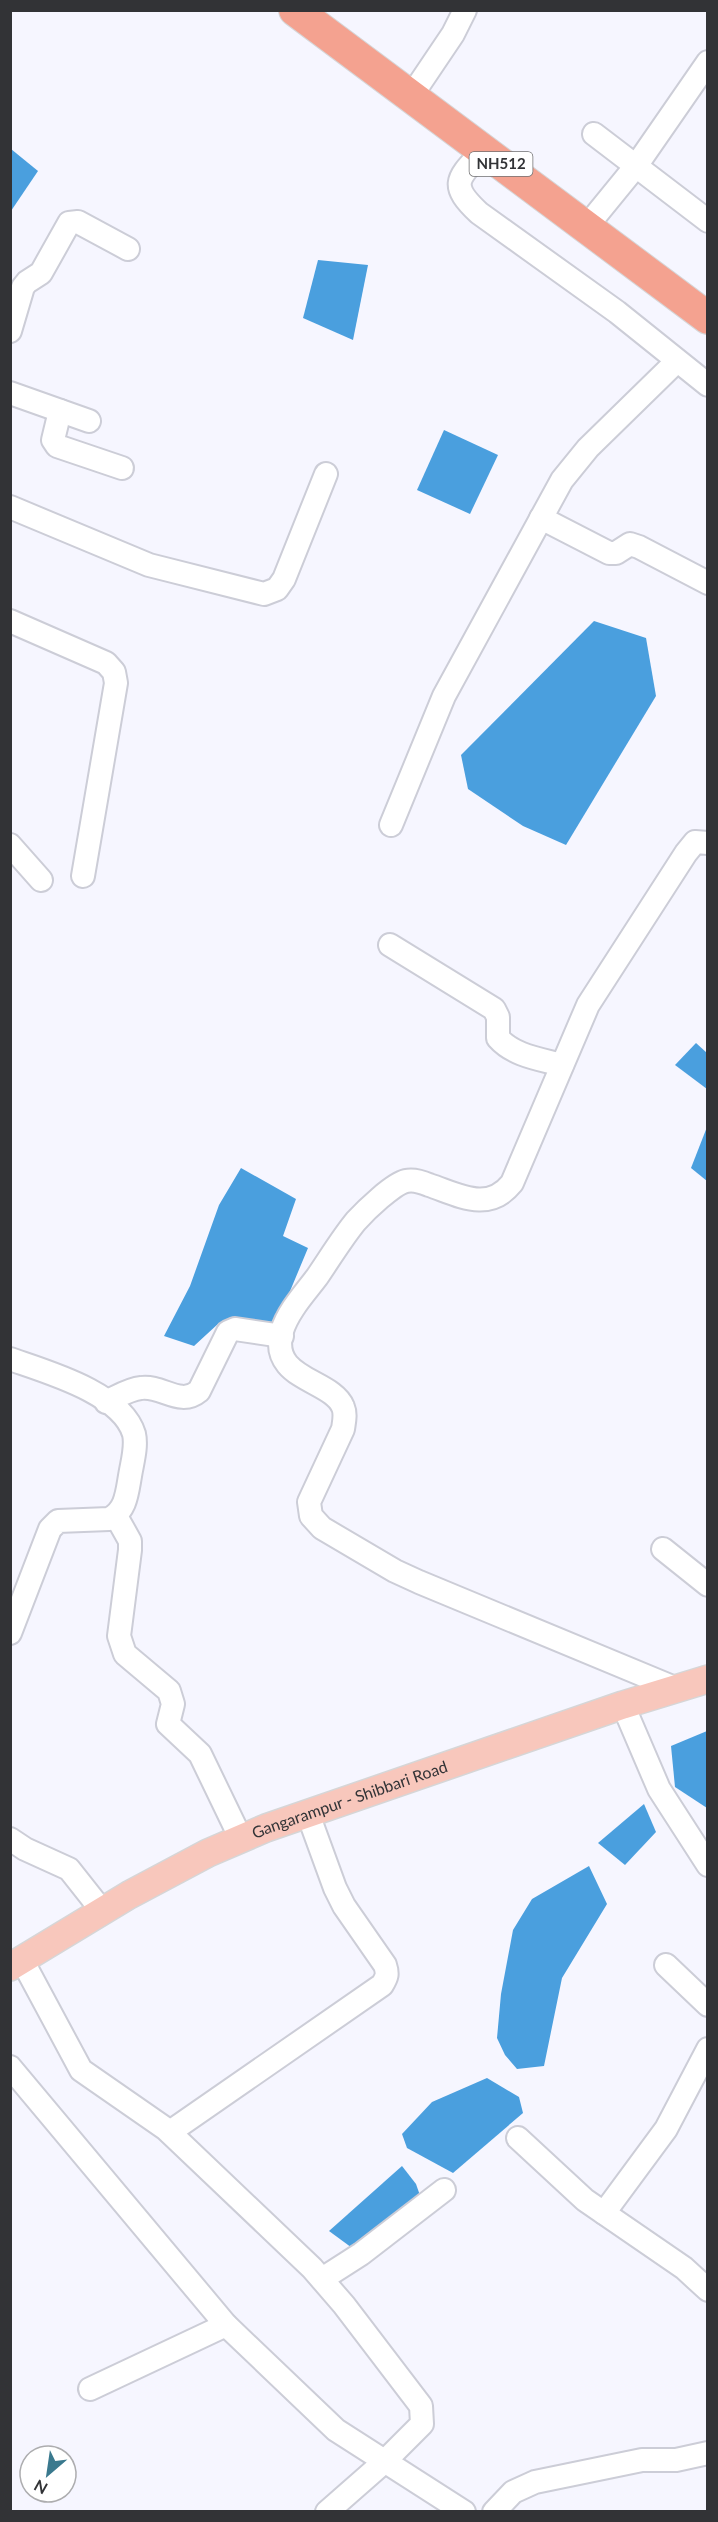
<svg xmlns="http://www.w3.org/2000/svg" width="718" height="2522" viewBox="0 0 718 2522" font-family="Lato,sans-serif">
<rect width="100%" height="100%" fill="#f6f6ff"/>
<!-- water -->
<g fill="#4a9fde">
<path d="M 11,149 L 38,171 L 11,211 Z"/>
<path d="M 318,260 L 368,265 L 353,340 L 303,318 Z"/>
<path d="M 444,430 L 498,455 L 470,514 L 417,490 Z"/>
<path d="M 594,621 L 646,638 L 656,696 L 566,845 L 523,826 L 468,789 L 461,755 Z"/>
<path d="M 696,1043 L 707,1053 L 707,1089 L 675,1065 Z"/>
<path d="M 707,1127 L 707,1181 L 691,1168 Z"/>
<path d="M 241,1168 L 296,1199 L 283,1236 L 308,1248 L 273,1332 L 219,1323 L 194,1346 L 164,1336 L 190,1286 L 219,1205 Z"/>
<path d="M 707,1731 L 708,1808 L 707,1808 L 675,1787 L 671,1746 Z"/>
<path d="M 644,1804 L 656,1832 L 625,1865 L 598,1843 Z"/>
<path d="M 589,1866 L 607,1904 L 562,1978 L 544,2066 L 517,2069 L 505,2055 L 497,2038 L 501,1994 L 513,1930 L 532,1899 Z"/>
<path d="M 487,2078 L 519,2097 L 523,2113 L 453,2173 L 407,2148 L 402,2134 L 432,2102 Z"/>
<path d="M 402,2166 L 416,2184 L 423,2204 L 359,2253 L 329,2231 Z"/>
</g>
<g fill="none" stroke-linecap="round" stroke-linejoin="round">
<defs>
<g id="minor">
<path d="M 420,83 L 453,34 L 465,10"/>
<path d="M 594,134 L 708,221"/>
<path d="M 483,151 C 458,178 448,184 479,213 L 617,312 L 708,385"/>
<path d="M 596,215 L 636,166 L 708,62"/>
<path d="M 10,331 L 23,287 L 27,282 L 41,273 L 69,223 L 78,222 L 128,249"/>
<path d="M 10,393 L 89,421"/>
<path d="M 60,411 L 53,440 L 57,446 L 122,468"/>
<path d="M 10,507 L 149,565 L 264,594 L 277,589 L 284,579 L 326,474"/>
<path d="M 541,518 L 609,553 L 616,553 L 630,544 L 639,547 L 708,583"/>
<path d="M 10,621 L 106,663 L 114,672 L 116,683 L 83,876"/>
<path d="M 391,825 L 444,696 L 562,480 L 588,448 L 677,361"/>
<path d="M 10,845 L 41,880"/>
<path d="M 390,945 L 494,1009 L 498,1017 L 498,1038 C 514,1056 540,1059 562,1065"/>
<path d="M 10,1359 C 47,1372 122,1393 134,1434 C 137,1447 132,1463 130,1476 C 127,1493 126,1511 109,1519 L 58,1521 L 50,1529 L 10,1633"/>
<path d="M 106,1402 C 117,1397 129,1389 141,1388 C 162,1385 180,1407 199,1391 L 228,1332 L 235,1329 L 282,1336"/>
<path d="M 116,1516 L 130,1541 L 130,1550 L 119,1636 L 125,1654 L 169,1691 L 173,1704 L 168,1724 L 200,1754 L 241,1839"/>
<path d="M 663,1549 L 708,1585"/>
<path d="M 677,1689 L 419,1582 L 395,1571 L 322,1528 L 311,1516 L 309,1502 L 343,1429 C 344,1422 346,1414 343,1407 C 332,1379 268,1380 282,1331 C 288,1311 305,1293 317,1277 C 330,1258 342,1238 356,1221 C 366,1210 393,1184 406,1181 C 414,1179 422,1182 429,1185 C 459,1195 488,1213 512,1183 L 588,1005 L 686,853 L 695,842 L 708,843"/>
<path d="M 623,1705 L 659,1789 L 708,1865"/>
<path d="M 10,1839 L 25,1849 L 69,1869 L 103,1912"/>
<path d="M 22,1960 L 81,2070 L 166,2129 L 312,2268 L 344,2305 L 421,2406 L 422,2424 L 384,2462 L 327,2512"/>
<path d="M 666,1965 L 708,2005"/>
<path d="M 10,2067 L 226,2325 L 336,2430 L 464,2512"/>
<path d="M 170,2132 L 382,1985 C 387,1977 388,1974 385,1965 L 344,1906 L 335,1888 L 308,1814"/>
<path d="M 518,2138 L 585,2200 L 684,2268 L 708,2290"/>
<path d="M 604,2213 L 666,2129 L 708,2049"/>
<path d="M 322,2279 L 361,2254 L 444,2190"/>
<path d="M 90,2389 L 226,2325"/>
<path d="M 494,2512 L 513,2492 L 535,2482 L 642,2460 L 676,2460 L 708,2453"/>
</g>
<g id="major">
<path id="s1" d="M 10,1967 L 129,1895 L 208,1853 L 266,1828 L 623,1705 L 708,1679"/>
</g>
<path id="highway" d="M 295,10 L 708,318"/>
</defs>
<!-- minor casing -->
<use href="#minor" stroke="#cccdd7" stroke-width="26"/>
<!-- major casing -->
<use href="#major" stroke="#d6d6d7" stroke-width="30"/>
<!-- highway casing -->
<use href="#highway" stroke="#d6d6d7" stroke-width="34"/>
<!-- minor -->
<use href="#minor" stroke="#fff" stroke-width="22"/>
<!-- major -->
<use href="#major" stroke="#f8c7bc" stroke-width="27"/>
<!-- highway -->
<use href="#highway" stroke="#f4a290" stroke-width="32"/>
</g>
<g text-anchor="middle" stroke-width="4.5" stroke-linejoin="round" paint-order="stroke">
<!-- shield labels -->
<rect fill="#fff" stroke="#707072" stroke-width="1.5" x="469.5" y="152" width="63" height="24" rx="4.5"/>
<g font-size="15" font-weight="bold" fill="#323336">
<text x="501" y="169">NH512</text>
</g>
<!-- street labels -->
<g font-size="16" fill="#323336" stroke="#fff">
<text dy="6" stroke="none"><textPath href="#s1" startOffset="380">Gangarampur - Shibbari Road</textPath></text>
</g>
</g>
<!-- border -->
<rect width="718" height="2522" fill="none" stroke="#323336" stroke-width="24"/>
<!-- north arrow -->
<g transform="translate(48 2474) rotate(209)"><circle r="28" fill="#ffffff" stroke="#adadaf" stroke-width="1.5"/>
<path d="M0-4.5L10 22L0 15L-10 22Z" fill="#3a798e"/>
<text y="-9" font-size="16" font-weight="bold" text-anchor="middle" fill="#323336">N</text>
</g>
</svg>
